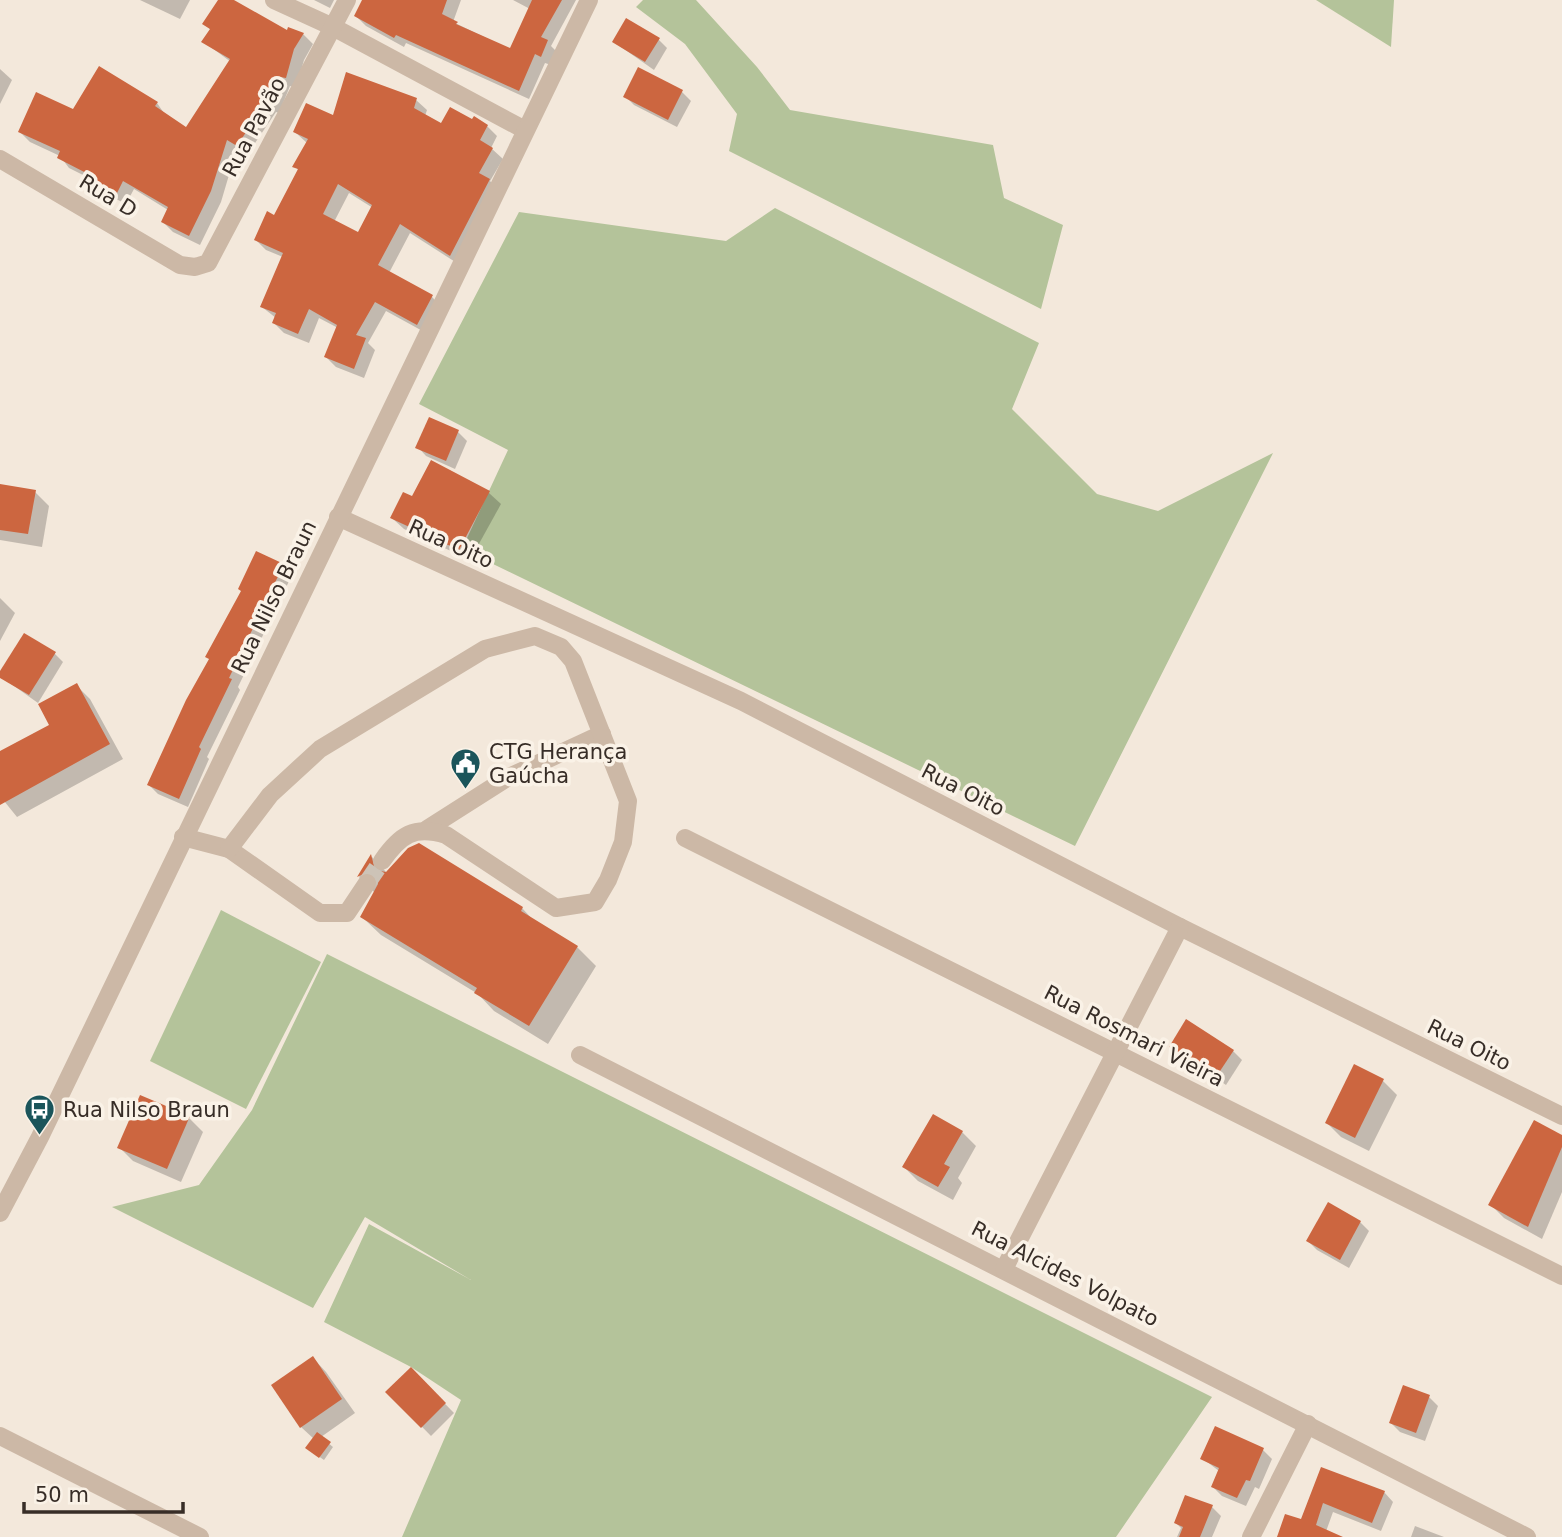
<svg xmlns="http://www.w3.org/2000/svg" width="1562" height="1537" viewBox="0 0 1562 1537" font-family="'DejaVu Sans',sans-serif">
<rect width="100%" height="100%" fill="#f3e8db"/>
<!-- green -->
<g fill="#b4c39a">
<path d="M 643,0 L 696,0 L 757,67 L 790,110 L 993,145 L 1004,198 L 1063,225 L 1041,309 L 729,151 L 737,114 L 685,44 L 636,7 Z"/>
<path d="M 1316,0 L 1394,0 L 1391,47 Z"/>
<path d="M 775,208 L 1039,343 L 1012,409 L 1097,494 L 1158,511 L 1273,453 L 1075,846 L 462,549 L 508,450 L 419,404 L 519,212 L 726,241 Z"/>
<path d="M 221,910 L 321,962 L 246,1109 L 150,1061 Z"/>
<path d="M 327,954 L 1212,1397 L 1116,1537 L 402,1537 L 461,1400 L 411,1367 L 324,1322 L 369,1224 L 471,1280 L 365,1217 L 313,1308 L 112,1207 L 199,1185 L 252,1110 Z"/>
</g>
<!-- shadow -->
<g fill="#0003" fill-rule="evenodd">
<path d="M 140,0 L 190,0 L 180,19 Z"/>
<path d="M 220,0 L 232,0 L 287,33 L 289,29 L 303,34 L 313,44 L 304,60 L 296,88 L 290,86 L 279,113 L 276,112 L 247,155 L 237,148 L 221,202 L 200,245 L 173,232 L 163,222 L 168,210 L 134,189 L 126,204 L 102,192 L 93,180 L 69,168 L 60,156 L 30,142 L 20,132 L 74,111 L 157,103 L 166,116 L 187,130 L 231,62 L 204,42 L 211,30 L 204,24 Z"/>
<path d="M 314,0 L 334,0 L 330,8 Z"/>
<path d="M 364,0 L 461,0 L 453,22 L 511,50 L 530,9 L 513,0 L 576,0 L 551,46 L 557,52 L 551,65 L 545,63 L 529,99 L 406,43 L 404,47 L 366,26 L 356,16 Z"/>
<path d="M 658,39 L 667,48 L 654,70 L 614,42 Z"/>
<path d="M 0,69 L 12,80 L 0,104 Z"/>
<path d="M 639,70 L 682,92 L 691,101 L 677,127 L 634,105 L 625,96 Z"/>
<path d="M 416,100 L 427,110 L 425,116 L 442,125 L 487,126 L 497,136 L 491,148 L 503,159 L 490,181 L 499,191 L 460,265 L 410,233 L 389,273 L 432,297 L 442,307 L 428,334 L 386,311 L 368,343 L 375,350 L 364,378 L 336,367 L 326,357 L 338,328 L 319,318 L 309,343 L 284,333 L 274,323 L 276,318 L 262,307 L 283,257 L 266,250 L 256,240 L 275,217 L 299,171 L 295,166 L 307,143 L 295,132 L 334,117 ZM 349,193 L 373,208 L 358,235 L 334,222 Z"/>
<path d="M 430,419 L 458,432 L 467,441 L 455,469 L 426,456 L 418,447 Z"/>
<path d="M 0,486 L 35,492 L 49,506 L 42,547 L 0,540 Z"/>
<path d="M 489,493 L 501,504 L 470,560 L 404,529 L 392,518 L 413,498 Z"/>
<path d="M 283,566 L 292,575 L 238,687 L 240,690 L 207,757 L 209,759 L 188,807 L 158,794 L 149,785 L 211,660 Z"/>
<path d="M 0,598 L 15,613 L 0,641 Z"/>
<path d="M 54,653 L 63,662 L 38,703 L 0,676 Z"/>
<path d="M 76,685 L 90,699 L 123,759 L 17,817 L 0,796 L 0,753 L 52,726 Z"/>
<path d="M 372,857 L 387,873 L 522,908 L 535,922 L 577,947 L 596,966 L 548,1044 L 494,1011 L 478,994 L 381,935 L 362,917 L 375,893 L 359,877 Z"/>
<path d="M 1171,1046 L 1233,1051 L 1242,1060 L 1226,1085 Z"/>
<path d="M 1355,1067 L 1383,1081 L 1397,1095 L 1369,1151 L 1341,1137 L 1327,1123 Z"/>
<path d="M 189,1118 L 203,1132 L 181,1182 L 133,1161 L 120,1148 Z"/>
<path d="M 962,1132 L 976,1146 L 958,1178 L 962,1183 L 953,1200 L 918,1181 L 904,1167 Z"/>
<path d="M 1562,1137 L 1562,1192 L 1542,1239 L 1504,1218 L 1490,1204 Z"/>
<path d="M 1360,1222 L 1369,1231 L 1349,1268 L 1317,1250 L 1308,1241 Z"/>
<path d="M 313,1358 L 326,1372 L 355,1413 L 321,1437 L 333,1447 L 324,1460 L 311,1451 L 314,1439 L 301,1427 Z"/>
<path d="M 411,1369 L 454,1413 L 431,1436 L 388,1392 Z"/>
<path d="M 1429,1397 L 1438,1406 L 1425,1441 L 1400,1432 L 1391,1423 Z"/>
<path d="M 1216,1428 L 1263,1450 L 1272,1459 L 1259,1489 L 1255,1487 L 1246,1506 L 1222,1496 L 1213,1487 L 1219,1471 L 1202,1458 Z"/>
<path d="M 1322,1470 L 1384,1492 L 1393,1502 L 1381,1531 L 1333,1512 L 1324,1537 L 1279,1537 L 1302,1522 Z"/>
<path d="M 1212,1507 L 1221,1516 L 1212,1537 L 1177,1537 L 1181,1528 L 1176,1523 Z"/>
<path d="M 1415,1526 L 1444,1537 L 1411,1537 Z"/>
</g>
<!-- building -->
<g fill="#cc6640" fill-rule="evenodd">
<path d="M 218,0 L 234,0 L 287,30 L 288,27 L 304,33 L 294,49 L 286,78 L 280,77 L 269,104 L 265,103 L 237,146 L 227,140 L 211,191 L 189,236 L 161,222 L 168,207 L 123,181 L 116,195 L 90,182 L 92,176 L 57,158 L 60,151 L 18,132 L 36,92 L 73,109 L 99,66 L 158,102 L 155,106 L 186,127 L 230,59 L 201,42 L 210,29 L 202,24 Z"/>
<path d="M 362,0 L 447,0 L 442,14 L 458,22 L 456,24 L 510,48 L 532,0 L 562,0 L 541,37 L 548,40 L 541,57 L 535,54 L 519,91 L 396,35 L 394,38 L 354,16 Z"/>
<path d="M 626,18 L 660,38 L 645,62 L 612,42 Z"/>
<path d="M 638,67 L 683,90 L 668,120 L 623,97 Z"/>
<path d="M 346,72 L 417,98 L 414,108 L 441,123 L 450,107 L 472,119 L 474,116 L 488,125 L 480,140 L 493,148 L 479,173 L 490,179 L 450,256 L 400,224 L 378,265 L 433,295 L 417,325 L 375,302 L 356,335 L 366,338 L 354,369 L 324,357 L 337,325 L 309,309 L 298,334 L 272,323 L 276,313 L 260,307 L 283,253 L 254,240 L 267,211 L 274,215 L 298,169 L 292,167 L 308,139 L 293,132 L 306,103 L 333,115 ZM 338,184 L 372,205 L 358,232 L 323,214 Z"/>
<path d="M 429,417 L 459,430 L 446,461 L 415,448 Z"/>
<path d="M 431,460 L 490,491 L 459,550 L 390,518 L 403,492 L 412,496 Z"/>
<path d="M 0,484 L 36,490 L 28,534 L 0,530 Z"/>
<path d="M 256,551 L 284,564 L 229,678 L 232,679 L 199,747 L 201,749 L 179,799 L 147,785 L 186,700 L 209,659 L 205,657 L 241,591 L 238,589 Z"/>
<path d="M 24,633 L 56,652 L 29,695 L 0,678 L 0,671 Z"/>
<path d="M 77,683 L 110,744 L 0,805 L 0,751 L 49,725 L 38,704 Z"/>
<path d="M 419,843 L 523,907 L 521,911 L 578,946 L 529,1026 L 474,993 L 477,988 L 360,917 L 378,884 L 377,877 L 368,872 L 357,877 L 371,854 L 375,870 L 386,872 L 408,848 Z"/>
<path d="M 1186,1019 L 1234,1050 L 1216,1077 L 1169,1047 Z"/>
<path d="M 1354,1064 L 1384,1079 L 1355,1138 L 1325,1123 Z"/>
<path d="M 140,1095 L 190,1116 L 167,1169 L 117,1148 Z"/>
<path d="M 933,1114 L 963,1131 L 944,1164 L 950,1167 L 938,1187 L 902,1167 Z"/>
<path d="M 1534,1120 L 1562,1135 L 1562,1147 L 1528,1227 L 1488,1205 Z"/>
<path d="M 1328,1202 L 1361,1221 L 1340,1260 L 1306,1241 Z"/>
<path d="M 313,1356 L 342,1399 L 300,1428 L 271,1385 Z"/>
<path d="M 411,1367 L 446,1403 L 421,1428 L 385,1392 Z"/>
<path d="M 1403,1385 L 1430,1395 L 1416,1433 L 1389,1423 Z"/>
<path d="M 1215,1426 L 1264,1448 L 1250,1481 L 1246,1480 L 1237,1498 L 1211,1487 L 1219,1468 L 1200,1459 Z"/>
<path d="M 317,1432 L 331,1442 L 319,1458 L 305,1448 Z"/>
<path d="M 1321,1467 L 1385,1491 L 1372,1523 L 1323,1503 L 1316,1525 L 1343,1537 L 1277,1537 L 1285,1514 L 1301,1519 Z"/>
<path d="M 1185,1495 L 1213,1505 L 1200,1537 L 1179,1537 L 1183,1527 L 1174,1523 Z"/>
</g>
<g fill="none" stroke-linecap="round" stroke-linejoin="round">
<!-- minor-tunnel -->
<path stroke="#cdc3b7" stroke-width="18" stroke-dasharray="18 9" stroke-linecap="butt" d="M 367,883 L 382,861"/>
<!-- minor -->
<g stroke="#ccb8a6" stroke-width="18">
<path d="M 274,0 L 333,27 L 525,130"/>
<path d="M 0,159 L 180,265 L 195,267 L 208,263 L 347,0"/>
<path d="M 338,517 L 741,701 L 1180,927 L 1562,1116"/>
<path d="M 427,829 L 507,778 L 602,734"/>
<path d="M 183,837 L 229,849 L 320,913 L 347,913 L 367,883"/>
<path d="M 685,838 L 1562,1276"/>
<path d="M 229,849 L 270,795 L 320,749 L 485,649 L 535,636 L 561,647 L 573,661 L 628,801 L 623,842 L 608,880 L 595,902 L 556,908 L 446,835 C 414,825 400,835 382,861"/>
<path d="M 580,1055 L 1527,1537"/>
<path d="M 0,1213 L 40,1137 L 589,0"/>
<path d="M 1004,1269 L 1180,927"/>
<path d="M 0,1436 L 200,1537"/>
<path d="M 1251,1537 L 1308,1424"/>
</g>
</g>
<!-- icons -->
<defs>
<symbol id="civic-pin" viewBox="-11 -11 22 30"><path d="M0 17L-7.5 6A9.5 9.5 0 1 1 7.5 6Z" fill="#1b555b" stroke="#faf2e7"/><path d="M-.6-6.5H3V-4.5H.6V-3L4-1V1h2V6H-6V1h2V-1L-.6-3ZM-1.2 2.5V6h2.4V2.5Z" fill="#fff"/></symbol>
<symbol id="bus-pin" viewBox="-11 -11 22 30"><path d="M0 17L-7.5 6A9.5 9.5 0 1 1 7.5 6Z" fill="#1b555b" stroke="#faf2e7"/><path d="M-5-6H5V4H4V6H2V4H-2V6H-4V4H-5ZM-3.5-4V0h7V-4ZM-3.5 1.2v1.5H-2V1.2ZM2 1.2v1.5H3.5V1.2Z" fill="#fff"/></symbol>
</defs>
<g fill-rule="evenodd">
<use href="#civic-pin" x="448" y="746" width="35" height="47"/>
<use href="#bus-pin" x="22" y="1092" width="35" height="47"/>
</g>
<g text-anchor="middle" stroke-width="7" stroke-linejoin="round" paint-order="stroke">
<!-- street labels -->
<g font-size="21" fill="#372d27" stroke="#faf2e7">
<text transform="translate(254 127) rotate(-62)" y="7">Rua Pavão</text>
<text transform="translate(108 196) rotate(31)" y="7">Rua D</text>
<text transform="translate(451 544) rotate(24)" y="7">Rua Oito</text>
<text transform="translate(274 597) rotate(-64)" y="7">Rua Nilso Braun</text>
<text transform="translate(963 790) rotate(27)" y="7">Rua Oito</text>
<text transform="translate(1134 1036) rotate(27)" y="7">Rua Rosmari Vieira</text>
<text transform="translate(1469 1045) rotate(26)" y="7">Rua Oito</text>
<text transform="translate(1065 1274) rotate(27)" y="7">Rua Alcides Volpato</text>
</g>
<!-- poi labels -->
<g font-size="21" fill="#372d27" stroke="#faf2e7" text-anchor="start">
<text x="489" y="759">CTG Herança<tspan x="489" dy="24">Gaúcha</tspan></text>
<text x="63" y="1117">Rua Nilso Braun</text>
</g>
</g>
<!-- scale -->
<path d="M24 1502v10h159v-10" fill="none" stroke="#372d27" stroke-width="3.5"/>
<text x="35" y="1502" font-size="21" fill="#372d27" stroke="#faf2e7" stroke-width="5" paint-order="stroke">50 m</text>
</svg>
